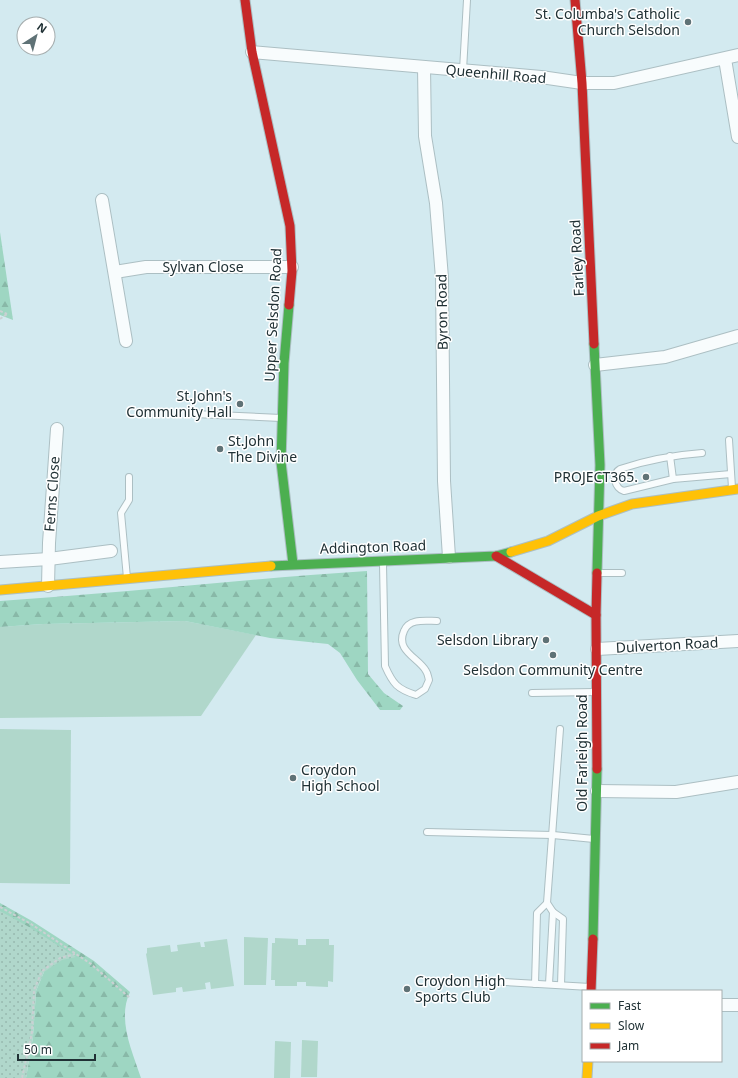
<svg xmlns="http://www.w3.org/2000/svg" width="738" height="1078" viewBox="0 0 738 1078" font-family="'Noto Sans',sans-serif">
<defs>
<pattern id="forest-firs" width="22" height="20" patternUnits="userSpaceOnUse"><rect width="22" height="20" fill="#9ed6c2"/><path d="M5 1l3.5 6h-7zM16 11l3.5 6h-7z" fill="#88b8a7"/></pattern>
<pattern id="park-dots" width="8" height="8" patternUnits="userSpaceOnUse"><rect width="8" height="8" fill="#b0d7cb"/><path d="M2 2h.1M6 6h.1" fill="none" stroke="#97b9af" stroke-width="1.8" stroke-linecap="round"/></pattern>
</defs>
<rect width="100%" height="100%" fill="#d3eaf0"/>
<!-- grass -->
<g fill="#b0d7cb">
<path d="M 185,621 L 256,635 L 201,716 L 0,718 L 0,627 L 43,624 Z"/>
<path d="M 0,729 L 71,730 L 70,884 L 0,883 Z"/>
<path d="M 244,937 L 268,938 L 266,985 L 244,985 Z"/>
<path d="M 275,938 L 298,939 L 298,945 L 306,945 L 306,939 L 329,939 L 329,945 L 334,945 L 333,982 L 328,981 L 328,987 L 306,986 L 306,982 L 297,982 L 297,986 L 275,986 L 275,980 L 271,980 L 272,943 L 275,943 Z"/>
<path d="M 227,939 L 234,986 L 211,989 L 210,982 L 205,983 L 206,989 L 183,992 L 182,987 L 176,988 L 176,992 L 153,995 L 146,954 L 147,953 L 147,948 L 170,945 L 171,952 L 178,951 L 177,945 L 200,942 L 201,947 L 205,947 L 204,942 Z"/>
<path d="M 302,1040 L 318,1041 L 317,1077 L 301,1077 Z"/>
<path d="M 275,1041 L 291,1042 L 290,1078 L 274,1078 Z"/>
</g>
<!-- forest -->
<g fill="url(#forest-firs)">
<path d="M 0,232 L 13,320 L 0,315 Z"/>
<path d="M 367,571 L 368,674 L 384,693 L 403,706 L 400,710 L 380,710 L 357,680 L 340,653 L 328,644 L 270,638 L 185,621 L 43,624 L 0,627 L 0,601 C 122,593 244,579 367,571 Z"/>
<path d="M 0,903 L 32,921 L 94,961 L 130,992 C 117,1019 132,1051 141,1078 L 26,1078 L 33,1037 L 36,991 L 44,972 L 0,944 Z"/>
</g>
<!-- park -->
<path fill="url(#park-dots)" d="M 0,911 L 29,927 L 76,957 L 62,960 L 44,972 L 36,991 L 33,1037 L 26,1078 L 0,1078 Z"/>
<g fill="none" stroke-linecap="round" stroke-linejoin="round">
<defs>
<g id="lane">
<path d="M 463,70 L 467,0"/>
<path d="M 194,414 L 281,418"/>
<path d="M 729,440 L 732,488"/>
<path d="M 702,453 C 674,455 647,460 620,469 C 611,474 615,489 624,491 L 673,479 L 731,474"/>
<path d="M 670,456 L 673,479"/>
<path d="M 383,564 L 385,666 C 393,684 397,689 416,695 L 425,689 L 429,680 C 428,677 428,674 426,671 C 419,658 395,651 404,631 C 409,618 426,621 437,621"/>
<path d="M 598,573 L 622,573"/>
<path d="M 127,578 L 121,513 L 129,500 L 129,477"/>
<path d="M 532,693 L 596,692"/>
<path d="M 427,832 L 553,835 L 594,839"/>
<path d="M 553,912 L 563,919 L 561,985"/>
<path d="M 487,981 L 590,987"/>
<path d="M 535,984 L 537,913 L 547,903"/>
<path d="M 549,984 L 553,912 L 547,903 L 560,729"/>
</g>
<g id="street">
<path d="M 252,52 L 541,77 L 582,83 L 614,83 L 738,55"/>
<path d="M 725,59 L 738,137"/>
<path d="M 424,67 L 425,136 L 436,203 L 442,278 L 444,481 L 449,557"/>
<path d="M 102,200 L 126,341"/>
<path d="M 115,272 L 146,267 L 292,267"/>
<path d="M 595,365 L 665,357 L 738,336"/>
<path d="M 0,562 L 49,559 L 111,551"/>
<path d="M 48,586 L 49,543 L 57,429"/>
<path d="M 597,649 L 738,641"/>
<path d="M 597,791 L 676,792 L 738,782"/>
<path d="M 721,1005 L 738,1005"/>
</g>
<g id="fast">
<path d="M 289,305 L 284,363 L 281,462 L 293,564"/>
<path d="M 594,344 L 600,465 L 597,573"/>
<path d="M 271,566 L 496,556 L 511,552"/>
<path d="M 593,939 L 597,769"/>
</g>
<g id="slow">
<path d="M 511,552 L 548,541 L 598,516 L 632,504 L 738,489"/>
<path d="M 0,590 L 271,566"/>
<path d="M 587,1078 L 588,1061"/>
</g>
<g id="jam">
<path d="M 245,0 L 252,52 L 290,226 L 292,271 L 289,305"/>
<path d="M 575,0 L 582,83 L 594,344"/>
<path d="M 496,556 L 596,615"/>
<path d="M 597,769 L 596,615 L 597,573"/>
<path d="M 591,991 L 593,939"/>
</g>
</defs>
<!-- lane casing -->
<use href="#lane" stroke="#acbfc3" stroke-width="8"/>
<!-- street casing -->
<use href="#street" stroke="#acbfc3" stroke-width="14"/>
<!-- fast casing -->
<use href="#fast" stroke="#acbfc3" stroke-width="11"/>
<!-- slow casing -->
<use href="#slow" stroke="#acbfc3" stroke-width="11"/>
<!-- jam casing -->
<use href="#jam" stroke="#acbfc3" stroke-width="11"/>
<!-- path -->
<g stroke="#cad1d3" stroke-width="2" stroke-dasharray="3 2" stroke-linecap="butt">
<path d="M 0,311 L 7,314"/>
<path d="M 0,319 L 7,314"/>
<path d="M 0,907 L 31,924 L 91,964 L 130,998"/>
<path d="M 22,1078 L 32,1032 L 34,990 L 42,971 L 60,958 L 75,954"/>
</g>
<!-- lane -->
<use href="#lane" stroke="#f8fcfd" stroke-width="6"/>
<!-- street -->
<use href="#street" stroke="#f8fcfd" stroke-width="12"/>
<!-- fast -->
<use href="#fast" stroke="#4caf50" stroke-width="9"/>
<!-- slow -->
<use href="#slow" stroke="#ffc107" stroke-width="9"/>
<!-- jam -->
<use href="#jam" stroke="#c62828" stroke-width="9"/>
</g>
<!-- markers -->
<g fill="#5f7276" stroke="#fff" stroke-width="1.5">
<circle cx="688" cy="22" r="4"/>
<circle cx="240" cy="404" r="4"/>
<circle cx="220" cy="449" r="4"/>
<circle cx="646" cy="477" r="4"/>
<circle cx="546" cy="640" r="4"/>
<circle cx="553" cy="655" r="4"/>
<circle cx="293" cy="778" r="4"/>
<circle cx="407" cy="989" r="4"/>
</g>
<g text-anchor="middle" stroke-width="3" stroke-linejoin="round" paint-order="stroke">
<!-- poi labels -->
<g font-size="14" fill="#203135" stroke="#fff" text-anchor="end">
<text x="680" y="19">St. Columba's Catholic<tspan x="680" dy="16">Church Selsdon</tspan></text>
<text x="232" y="401">St.John's<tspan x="232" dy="16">Community Hall</tspan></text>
<text x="228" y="446" text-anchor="start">St.John<tspan x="228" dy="16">The Divine</tspan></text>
<text x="638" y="482">PROJECT365.</text>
<text x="538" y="645">Selsdon Library</text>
<text x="553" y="675" text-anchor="middle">Selsdon Community Centre</text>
<text x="301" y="775" text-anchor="start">Croydon<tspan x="301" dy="16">High School</tspan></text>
<text x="415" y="986" text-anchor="start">Croydon High<tspan x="415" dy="16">Sports Club</tspan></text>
</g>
<!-- street labels -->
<g font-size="14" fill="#203135" stroke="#fff">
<text transform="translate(496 74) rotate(5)" y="5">Queenhill Road</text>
<text transform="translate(577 258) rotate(-93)" y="5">Farley Road</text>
<text x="203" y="272">Sylvan Close</text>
<text transform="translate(442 312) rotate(-91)" y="5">Byron Road</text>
<text transform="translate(273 315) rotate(-87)" y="5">Upper Selsdon Road</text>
<text transform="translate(52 494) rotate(-86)" y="5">Ferns Close</text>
<text transform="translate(373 547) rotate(-2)" y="5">Addington Road</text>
<text transform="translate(667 645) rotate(-3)" y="5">Dulverton Road</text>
<text transform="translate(582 753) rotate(-90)" y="5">Old Farleigh Road</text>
</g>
</g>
<!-- legend -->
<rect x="582" y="990" width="140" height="72" fill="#ffffff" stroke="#a6adae"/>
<rect x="590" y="1003" width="20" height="6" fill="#4caf50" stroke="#a6adae"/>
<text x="618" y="1010" font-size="12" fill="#203135">Fast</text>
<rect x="590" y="1023" width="20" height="6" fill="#ffc107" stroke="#a6adae"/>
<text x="618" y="1030" font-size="12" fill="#203135">Slow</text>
<rect x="590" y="1043" width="20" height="6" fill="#c62828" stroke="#a6adae"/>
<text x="618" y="1050" font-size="12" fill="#203135">Jam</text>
<!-- north arrow -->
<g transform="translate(36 36) rotate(36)"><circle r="19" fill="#ffffff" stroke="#a6adae"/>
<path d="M0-3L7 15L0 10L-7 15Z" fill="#5f7276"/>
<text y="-6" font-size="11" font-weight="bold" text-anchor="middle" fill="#203135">N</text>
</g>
<!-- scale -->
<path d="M18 1054v6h77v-6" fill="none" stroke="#203135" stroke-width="2"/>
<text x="24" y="1054" font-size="12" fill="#203135" stroke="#ffffff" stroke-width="3" paint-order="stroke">50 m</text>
</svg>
